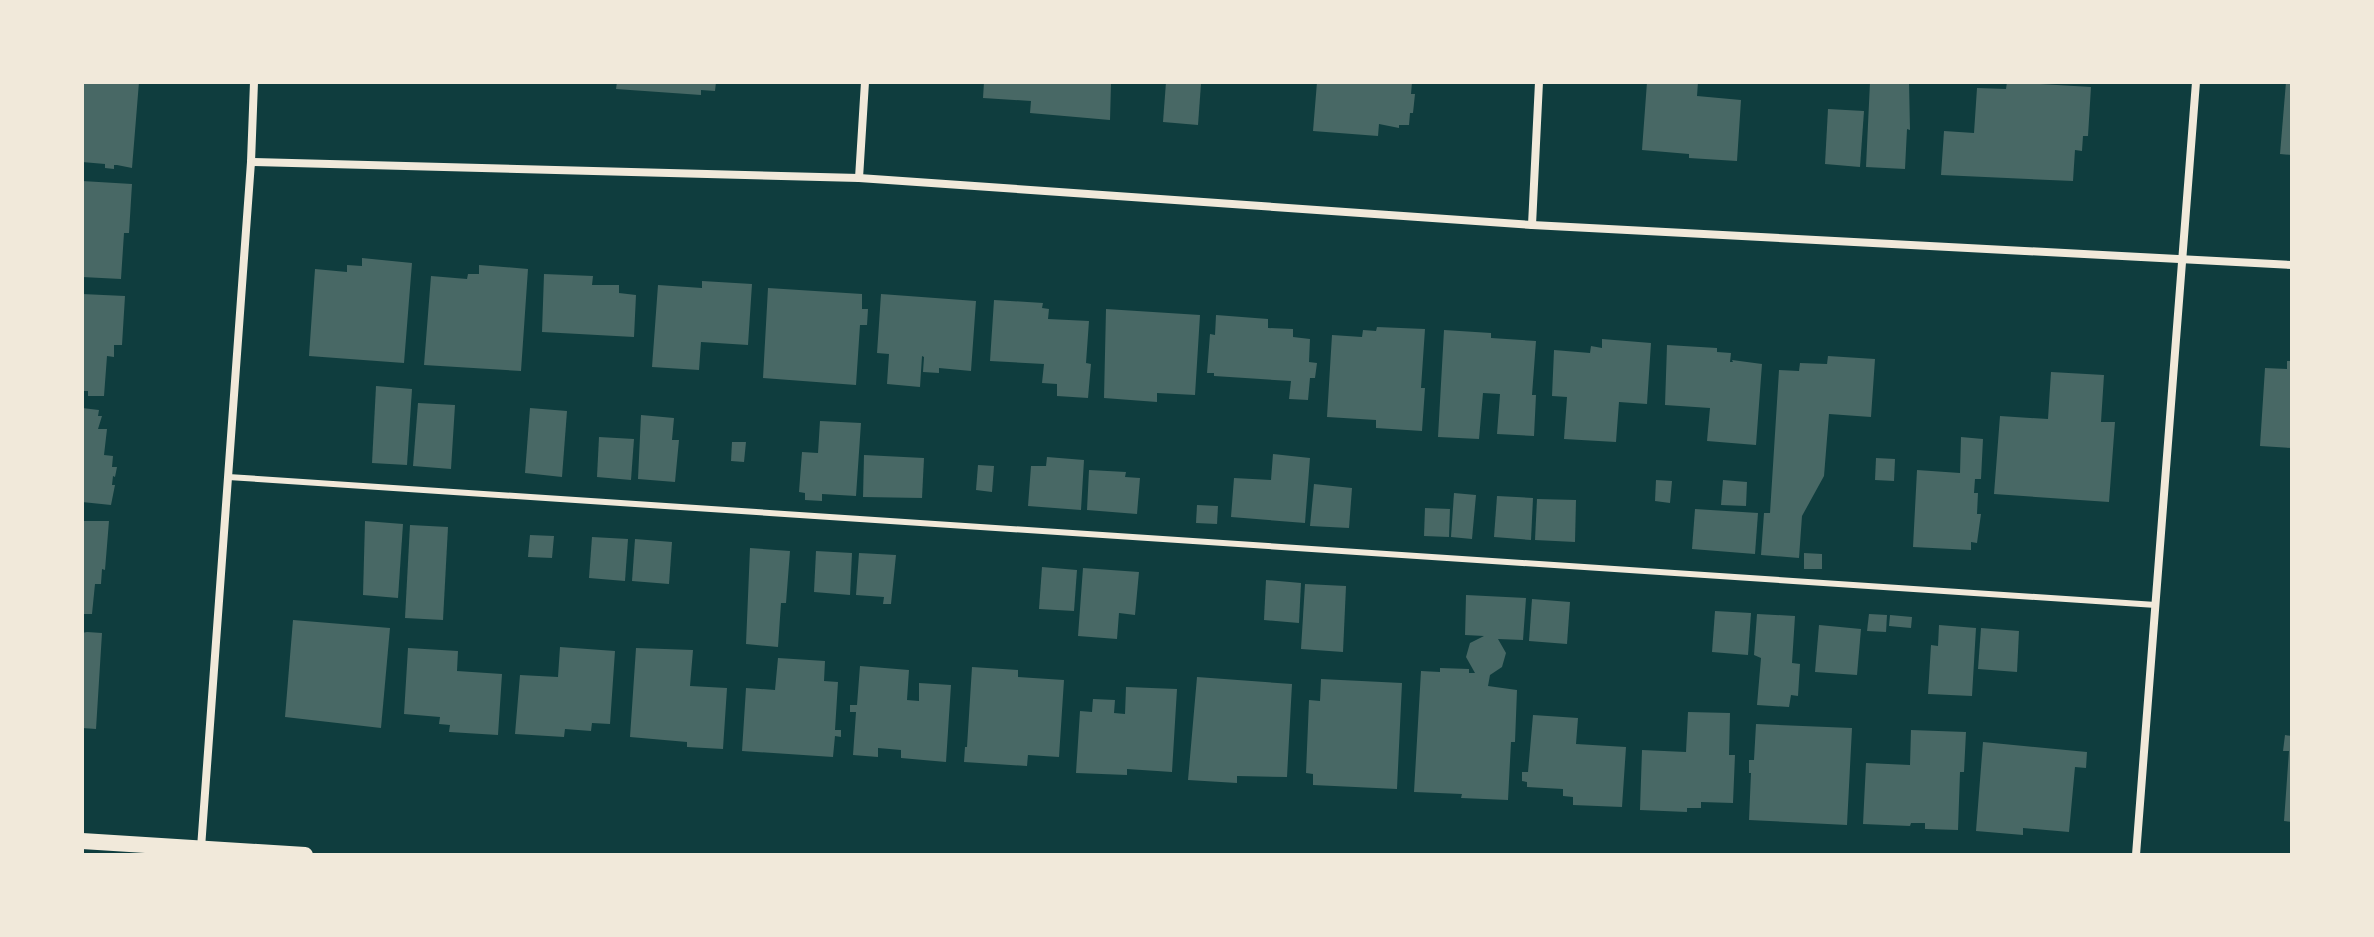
<svg xmlns="http://www.w3.org/2000/svg" width="2374" height="937" viewBox="0 0 2374 937" font-family="Karla,sans-serif">
<rect width="100%" height="100%" fill="#0f3d3e"/>
<!-- building -->
<g fill="#486865">
<path d="M 82,82 L 139,82 L 132,168 L 117,165 L 114,165 L 114,169 L 105,168 L 105,164 L 82,162 Z"/>
<path d="M 617,82 L 716,82 L 715,91 L 701,90 L 701,95 L 616,89 Z"/>
<path d="M 984,82 L 1111,84 L 1110,120 L 1030,113 L 1031,101 L 983,98 Z"/>
<path d="M 1166,82 L 1201,84 L 1198,125 L 1163,122 Z"/>
<path d="M 1317,82 L 1412,82 L 1411,94 L 1415,94 L 1413,113 L 1410,113 L 1409,125 L 1399,125 L 1399,128 L 1379,124 L 1378,136 L 1313,131 Z"/>
<path d="M 1647,82 L 1698,82 L 1697,96 L 1741,100 L 1737,161 L 1689,158 L 1689,154 L 1642,150 Z"/>
<path d="M 1870,82 L 1909,82 L 1910,130 L 1907,129 L 1905,169 L 1866,167 Z"/>
<path d="M 2007,82 L 2091,87 L 2088,136 L 2083,136 L 2082,151 L 2075,150 L 2073,181 L 1941,175 L 1944,131 L 1974,133 L 1977,88 L 2006,89 Z"/>
<path d="M 2286,82 L 2292,82 L 2292,155 L 2280,154 Z"/>
<path d="M 1828,109 L 1864,111 L 1860,167 L 1825,164 Z"/>
<path d="M 82,181 L 132,184 L 129,233 L 124,233 L 121,279 L 82,277 Z"/>
<path d="M 362,258 L 412,263 L 404,363 L 309,356 L 315,269 L 347,272 L 347,265 L 362,266 Z"/>
<path d="M 479,265 L 528,269 L 521,371 L 424,365 L 431,276 L 467,279 L 468,274 L 479,274 Z"/>
<path d="M 544,274 L 593,276 L 592,285 L 619,285 L 619,293 L 636,295 L 634,337 L 542,332 Z"/>
<path d="M 702,281 L 752,284 L 748,345 L 701,342 L 699,370 L 652,367 L 658,285 L 702,288 Z"/>
<path d="M 768,288 L 862,294 L 862,309 L 868,309 L 867,325 L 860,325 L 856,385 L 763,378 Z"/>
<path d="M 82,294 L 125,296 L 122,345 L 114,345 L 114,357 L 107,356 L 104,396 L 88,396 L 88,391 L 82,391 Z"/>
<path d="M 881,294 L 976,301 L 971,371 L 939,368 L 939,373 L 923,372 L 924,357 L 922,356 L 920,387 L 887,384 L 889,354 L 877,353 Z"/>
<path d="M 994,300 L 1043,303 L 1042,308 L 1049,309 L 1048,319 L 1089,321 L 1086,363 L 1091,364 L 1088,398 L 1057,396 L 1057,384 L 1042,383 L 1044,364 L 990,361 Z"/>
<path d="M 1106,309 L 1200,315 L 1195,395 L 1157,393 L 1157,402 L 1104,398 Z"/>
<path d="M 1216,315 L 1268,319 L 1268,328 L 1293,329 L 1293,337 L 1310,339 L 1309,362 L 1317,363 L 1315,378 L 1310,378 L 1308,400 L 1289,399 L 1291,381 L 1214,376 L 1214,373 L 1207,373 L 1210,334 L 1215,335 Z"/>
<path d="M 1377,327 L 1425,329 L 1421,388 L 1425,388 L 1422,431 L 1376,428 L 1376,420 L 1327,417 L 1332,335 L 1362,337 L 1363,330 L 1376,331 Z"/>
<path d="M 1444,330 L 1491,333 L 1491,338 L 1536,341 L 1532,395 L 1536,395 L 1534,436 L 1497,434 L 1500,394 L 1483,393 L 1479,439 L 1438,437 Z"/>
<path d="M 1602,339 L 1651,343 L 1647,404 L 1619,402 L 1616,442 L 1564,439 L 1567,397 L 1552,396 L 1554,350 L 1590,353 L 1591,346 L 1602,348 Z"/>
<path d="M 1667,345 L 1717,348 L 1717,352 L 1731,353 L 1730,362 L 1733,362 L 1732,360 L 1762,364 L 1756,445 L 1707,441 L 1710,408 L 1665,405 Z"/>
<path d="M 1828,356 L 1875,359 L 1871,417 L 1829,414 L 1824,476 L 1802,516 L 1799,558 L 1761,555 L 1764,513 L 1770,513 L 1779,370 L 1799,371 L 1800,363 L 1827,364 Z"/>
<path d="M 2287,361 L 2292,361 L 2292,448 L 2260,446 L 2265,368 L 2287,369 Z"/>
<path d="M 2051,372 L 2104,375 L 2101,422 L 2115,422 L 2109,502 L 1994,494 L 2000,416 L 2048,419 Z"/>
<path d="M 376,386 L 412,389 L 407,465 L 372,463 Z"/>
<path d="M 418,403 L 455,405 L 451,469 L 413,466 Z"/>
<path d="M 82,408 L 99,410 L 98,416 L 102,416 L 98,429 L 107,429 L 104,455 L 113,456 L 112,467 L 117,467 L 115,477 L 113,476 L 112,485 L 115,485 L 111,505 L 82,502 Z"/>
<path d="M 530,408 L 567,411 L 562,477 L 525,473 Z"/>
<path d="M 641,415 L 674,418 L 672,440 L 679,440 L 675,482 L 638,479 Z"/>
<path d="M 820,421 L 861,423 L 856,496 L 822,494 L 822,501 L 805,500 L 805,493 L 799,492 L 802,452 L 818,453 Z"/>
<path d="M 599,437 L 634,439 L 631,480 L 597,477 Z"/>
<path d="M 1961,437 L 1983,439 L 1981,479 L 1975,479 L 1974,493 L 1978,493 L 1977,514 L 1981,514 L 1977,543 L 1971,542 L 1971,550 L 1913,547 L 1917,470 L 1960,473 Z"/>
<path d="M 732,442 L 746,442 L 744,462 L 731,461 Z"/>
<path d="M 1273,454 L 1310,458 L 1305,523 L 1231,517 L 1234,478 L 1271,480 Z"/>
<path d="M 864,455 L 924,458 L 922,498 L 863,497 Z"/>
<path d="M 1047,457 L 1084,460 L 1081,510 L 1028,506 L 1031,466 L 1046,466 Z"/>
<path d="M 1876,458 L 1895,459 L 1894,481 L 1875,480 Z"/>
<path d="M 978,465 L 994,466 L 992,492 L 976,490 Z"/>
<path d="M 1089,470 L 1126,472 L 1125,477 L 1140,478 L 1137,514 L 1087,510 Z"/>
<path d="M 1656,480 L 1672,481 L 1670,503 L 1655,501 Z"/>
<path d="M 1723,480 L 1747,482 L 1746,506 L 1721,505 Z"/>
<path d="M 1314,484 L 1352,488 L 1349,528 L 1310,526 Z"/>
<path d="M 1454,493 L 1476,495 L 1472,539 L 1451,537 Z"/>
<path d="M 1497,496 L 1533,498 L 1531,540 L 1494,537 Z"/>
<path d="M 1537,499 L 1576,500 L 1575,542 L 1535,540 Z"/>
<path d="M 1197,505 L 1218,506 L 1217,524 L 1196,523 Z"/>
<path d="M 1425,508 L 1450,509 L 1449,537 L 1424,536 Z"/>
<path d="M 1695,509 L 1758,513 L 1755,554 L 1692,549 Z"/>
<path d="M 82,521 L 109,521 L 105,570 L 102,569 L 101,584 L 95,584 L 92,614 L 82,614 Z"/>
<path d="M 365,521 L 403,524 L 398,598 L 363,595 Z"/>
<path d="M 410,525 L 448,527 L 443,620 L 405,618 Z"/>
<path d="M 530,535 L 554,536 L 552,558 L 528,557 Z"/>
<path d="M 592,537 L 628,539 L 625,581 L 589,578 Z"/>
<path d="M 635,539 L 672,542 L 669,584 L 632,581 Z"/>
<path d="M 750,548 L 790,551 L 786,603 L 781,603 L 778,647 L 746,644 Z"/>
<path d="M 816,551 L 852,553 L 850,595 L 814,592 Z"/>
<path d="M 859,553 L 896,555 L 891,604 L 883,604 L 884,597 L 856,595 Z"/>
<path d="M 1804,553 L 1822,554 L 1822,569 L 1804,569 Z"/>
<path d="M 1042,567 L 1077,570 L 1074,611 L 1039,609 Z"/>
<path d="M 1083,568 L 1139,572 L 1135,615 L 1119,613 L 1117,639 L 1078,636 Z"/>
<path d="M 1266,580 L 1301,583 L 1299,623 L 1264,620 Z"/>
<path d="M 1305,584 L 1346,586 L 1343,652 L 1301,649 Z"/>
<path d="M 1466,595 L 1526,598 L 1523,640 L 1498,639 L 1506,653 L 1502,667 L 1490,675 L 1488,686 L 1517,690 L 1515,742 L 1511,742 L 1508,800 L 1461,798 L 1462,794 L 1414,792 L 1421,671 L 1440,672 L 1440,668 L 1469,669 L 1469,673 L 1475,673 L 1466,657 L 1470,643 L 1484,636 L 1465,635 Z"/>
<path d="M 1532,599 L 1570,602 L 1567,644 L 1529,641 Z"/>
<path d="M 1715,611 L 1751,613 L 1748,655 L 1712,652 Z"/>
<path d="M 1757,614 L 1795,616 L 1792,663 L 1800,664 L 1798,696 L 1791,695 L 1789,707 L 1757,705 L 1761,658 L 1754,655 Z"/>
<path d="M 1869,614 L 1887,615 L 1886,632 L 1867,631 Z"/>
<path d="M 1890,615 L 1912,617 L 1911,628 L 1889,626 Z"/>
<path d="M 293,620 L 390,628 L 381,728 L 285,717 Z"/>
<path d="M 1819,625 L 1861,629 L 1857,675 L 1815,672 Z"/>
<path d="M 1939,625 L 1976,628 L 1972,696 L 1928,694 L 1931,645 L 1938,646 Z"/>
<path d="M 1981,628 L 2019,631 L 2017,672 L 1978,669 Z"/>
<path d="M 87,632 L 102,633 L 96,729 L 82,728 L 82,633 Z"/>
<path d="M 560,647 L 615,651 L 610,724 L 592,723 L 591,731 L 565,729 L 564,737 L 515,734 L 520,675 L 558,677 Z"/>
<path d="M 408,648 L 458,651 L 457,671 L 502,674 L 498,735 L 449,732 L 450,725 L 439,724 L 440,717 L 404,714 Z"/>
<path d="M 636,648 L 693,650 L 690,686 L 727,688 L 723,749 L 687,747 L 687,742 L 630,737 Z"/>
<path d="M 778,658 L 825,661 L 824,681 L 838,682 L 835,730 L 841,730 L 841,737 L 835,736 L 833,757 L 742,751 L 746,688 L 775,690 Z"/>
<path d="M 860,666 L 909,670 L 907,700 L 919,701 L 919,683 L 951,685 L 946,762 L 901,758 L 901,750 L 878,748 L 878,757 L 853,755 L 856,712 L 850,712 L 850,705 L 857,705 Z"/>
<path d="M 972,667 L 1018,670 L 1018,677 L 1064,680 L 1059,757 L 1028,755 L 1027,766 L 964,762 L 965,747 L 967,747 Z"/>
<path d="M 1197,677 L 1292,684 L 1287,777 L 1237,776 L 1237,783 L 1188,780 Z"/>
<path d="M 1321,679 L 1402,683 L 1397,789 L 1313,785 L 1313,774 L 1306,773 L 1309,700 L 1320,701 Z"/>
<path d="M 1126,687 L 1177,689 L 1172,772 L 1127,769 L 1127,775 L 1076,773 L 1080,711 L 1092,712 L 1093,699 L 1115,700 L 1114,713 L 1125,714 Z"/>
<path d="M 1688,712 L 1730,713 L 1729,755 L 1735,755 L 1733,803 L 1701,802 L 1701,808 L 1687,808 L 1687,812 L 1640,810 L 1642,750 L 1686,752 Z"/>
<path d="M 1533,715 L 1578,718 L 1576,744 L 1626,747 L 1622,807 L 1573,805 L 1573,797 L 1563,796 L 1563,789 L 1527,787 L 1527,782 L 1522,781 L 1522,772 L 1528,772 Z"/>
<path d="M 1756,724 L 1852,728 L 1847,825 L 1749,820 L 1751,773 L 1749,773 L 1749,760 L 1754,760 Z"/>
<path d="M 1911,730 L 1966,732 L 1964,772 L 1960,772 L 1958,830 L 1925,829 L 1925,823 L 1911,823 L 1910,826 L 1863,824 L 1866,763 L 1910,765 Z"/>
<path d="M 2285,735 L 2292,736 L 2292,822 L 2284,821 L 2289,751 L 2283,751 Z"/>
<path d="M 1983,742 L 2087,752 L 2086,768 L 2075,767 L 2069,832 L 2023,828 L 2023,835 L 1976,831 Z"/>
</g>
<g fill="none" stroke-linecap="round" stroke-linejoin="round">
<!-- service -->
<path stroke="#f1e9da" stroke-width="6" d="M 228,477 L 2156,605"/>
<!-- minor -->
<g stroke="#f1e9da" stroke-width="8">
<path d="M 251,162 L 859,178 L 1532,225 L 2292,265"/>
<path d="M 859,178 L 865,82"/>
<path d="M 1532,225 L 1539,82"/>
<path d="M 201,848 L 251,162 L 254,82"/>
<path d="M 2136,855 L 2196,82"/>
</g>
<!-- secondary -->
<path stroke="#f1e9da" stroke-width="16" d="M 82,841 L 305,855"/>
</g>
<!-- border -->
<rect width="2374" height="937" fill="none" stroke="#f1e9da" stroke-width="168"/>
</svg>
